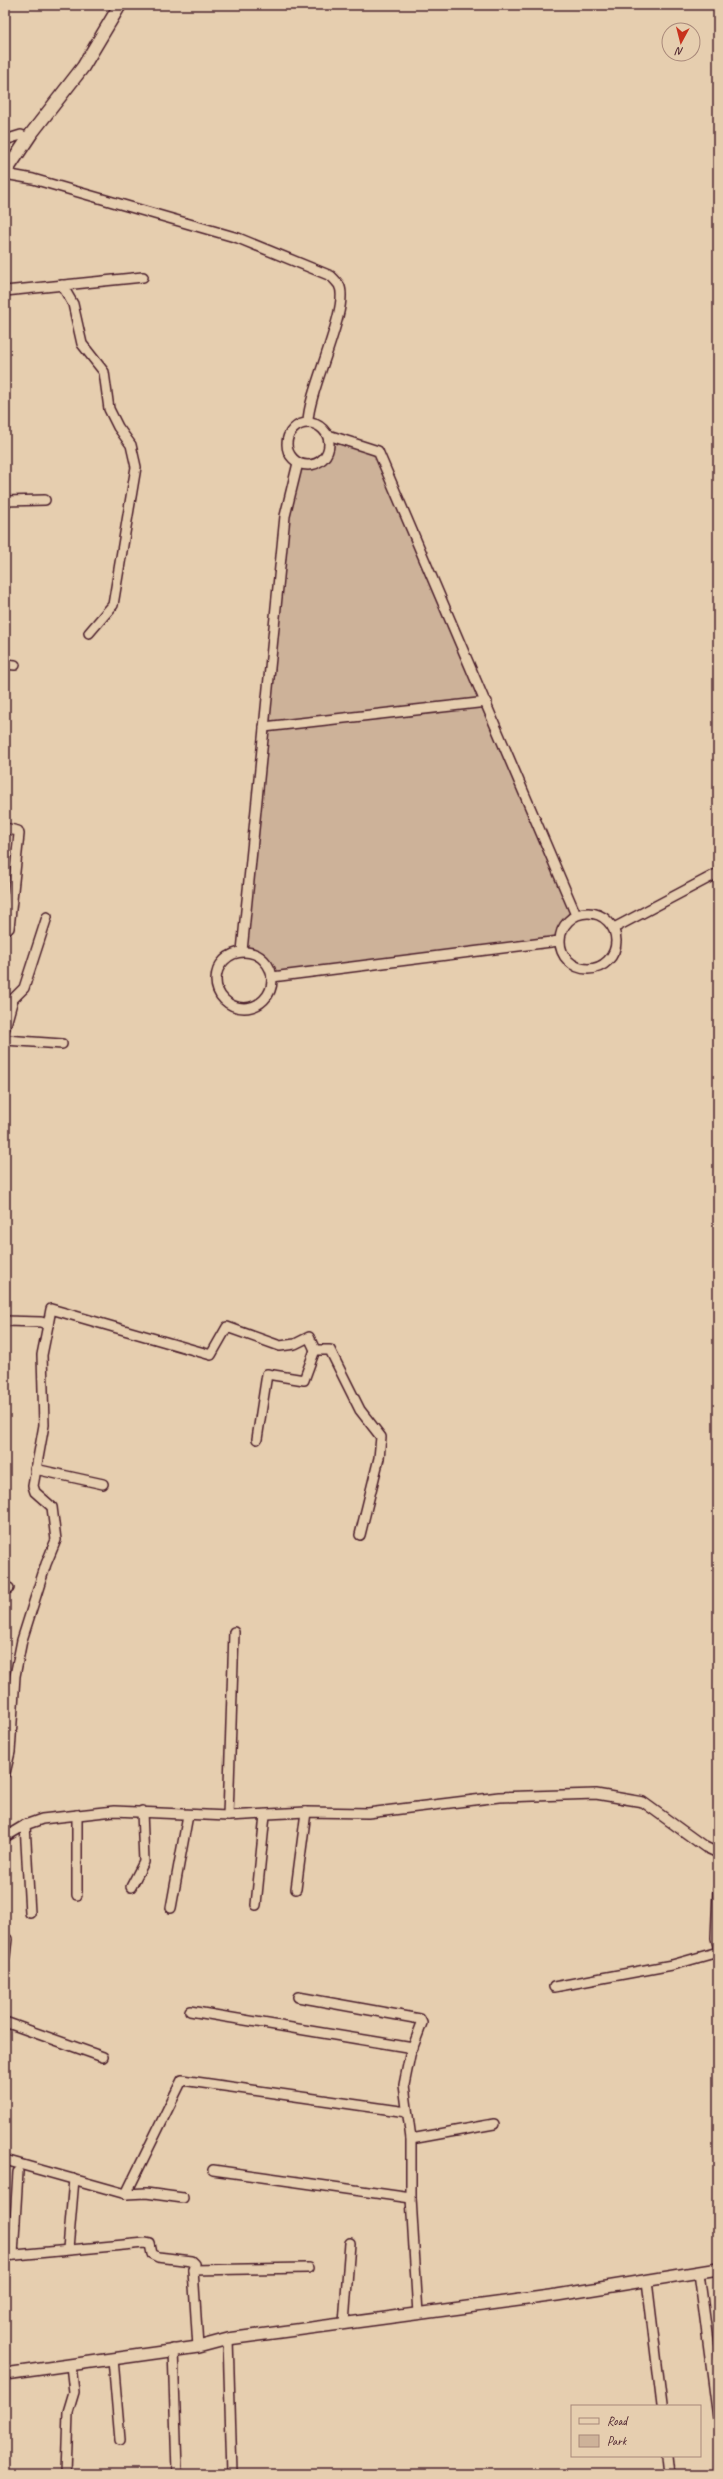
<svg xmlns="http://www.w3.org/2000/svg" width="723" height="2479" viewBox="0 0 723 2479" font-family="Caveat,sans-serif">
<rect width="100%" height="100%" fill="#e6ceaf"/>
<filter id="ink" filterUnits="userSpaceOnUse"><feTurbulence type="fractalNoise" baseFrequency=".025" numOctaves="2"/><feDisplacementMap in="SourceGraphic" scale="8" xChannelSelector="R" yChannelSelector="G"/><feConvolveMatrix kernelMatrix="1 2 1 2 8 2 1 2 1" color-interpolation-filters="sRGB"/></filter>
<g filter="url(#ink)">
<!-- green -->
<path fill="#cdb299" stroke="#8c6862" d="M 328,435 L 378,451 L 576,915 C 566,922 562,928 559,941 L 272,977 C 267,961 259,953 242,951 L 285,516 L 298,463 C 319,469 332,456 328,435 Z"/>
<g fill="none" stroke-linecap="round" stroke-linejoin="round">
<defs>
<g id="minor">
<path d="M 5,140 L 21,135 L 28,139"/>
<path d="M 5,174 L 33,179 L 238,238 L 331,276 C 334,279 337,282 339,285 C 351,306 308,391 308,422"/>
<path d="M 62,285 L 73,304 L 82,344 L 104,372 L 109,409 L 118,427 L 131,445 L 136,467 L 113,605 L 89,633"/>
<path d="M 5,291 L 143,277"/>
<circle cx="308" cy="444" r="21"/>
<path d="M 328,435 L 378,451 L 576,915"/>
<path d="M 5,501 L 45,500"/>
<path d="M 5,664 L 15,665"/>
<path d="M 264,727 L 487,702"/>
<path d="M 5,828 L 18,831 L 19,834 L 9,928"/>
<circle cx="588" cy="941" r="28"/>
<path d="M 614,928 L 718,873"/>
<path d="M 242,951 L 285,516 L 298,463"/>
<circle cx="244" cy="980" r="28"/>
<path d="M 272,977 L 559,941"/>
<path d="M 5,1028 L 13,999 L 24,988 L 47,917"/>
<path d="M 5,1040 L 62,1044"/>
<path d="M 5,1321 L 41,1322 L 48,1325 L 51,1309 L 211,1355 L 227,1327 L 280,1346 L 295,1344 L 309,1337 L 315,1350 L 330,1350 L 360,1410 L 381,1437 L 379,1458 L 360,1535"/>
<path d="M 257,1439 L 267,1374 L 304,1380 L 315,1350"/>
<path d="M 35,1469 L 103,1484"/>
<path d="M 5,1587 L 9,1588"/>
<path d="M 5,1773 L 10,1752 L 15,1676 L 22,1640 L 46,1564 L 56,1540 L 52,1507 L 35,1492 L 33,1486 L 44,1425 L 42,1355 L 48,1325"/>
<path d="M 228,1816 L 234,1632"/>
<path d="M 25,1825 L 30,1913"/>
<path d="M 5,1837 L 25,1825 L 42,1819 L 114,1811 L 228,1816 L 306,1812 L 368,1813 L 499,1797 L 596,1794 L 643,1802 L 705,1847 L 718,1853"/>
<path d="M 131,1887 L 144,1862 L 142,1811"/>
<path d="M 296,1889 L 306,1812"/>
<path d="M 718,1890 L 716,1938 L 718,1946"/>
<path d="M 77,1895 L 77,1815"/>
<path d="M 256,1905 L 265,1815"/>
<path d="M 171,1908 L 188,1815"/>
<path d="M 5,1956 L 7,1939"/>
<path d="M 554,1987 L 672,1965 L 718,1952"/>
<path d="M 298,1997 L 420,2019 L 422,2023 L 410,2055 L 404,2085 L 411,2139 L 411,2198 L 418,2314"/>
<path d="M 190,2011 L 413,2048"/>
<path d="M 5,2022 L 103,2057"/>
<path d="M 411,2139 L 494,2124"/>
<path d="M 5,2160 L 126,2194 L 146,2193 L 183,2198"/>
<path d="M 213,2170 L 411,2198"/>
<path d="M 126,2194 L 182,2080 L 407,2112"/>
<path d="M 68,2249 L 74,2179"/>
<path d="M 13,2255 L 18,2172"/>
<path d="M 5,2256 L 145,2243 L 150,2244 L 152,2254 L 158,2257 L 192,2261 L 195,2264 L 193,2270 L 198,2347"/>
<path d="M 193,2270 L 308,2268"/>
<path d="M 699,2273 L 718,2418"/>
<path d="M 647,2281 L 662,2406"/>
<path d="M 344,2323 L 350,2243"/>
<path d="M 228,2339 L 232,2474"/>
<path d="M 173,2349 L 177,2471"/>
<path d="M 113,2359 L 120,2440"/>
<path d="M 668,2456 L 670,2474"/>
<path d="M 66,2474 L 68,2412 L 74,2392 L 71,2365"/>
</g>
<path id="tertiary" d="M 5,2374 L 198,2347 L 228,2339 L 557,2295 L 718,2269"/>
<path id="secondary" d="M 5,173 L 31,134 L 83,67 L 120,5"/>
</defs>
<!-- minor casing -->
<use href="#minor" stroke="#4a1f2b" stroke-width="12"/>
<!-- tertiary casing -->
<use href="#tertiary" stroke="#4a1f2b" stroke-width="14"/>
<!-- secondary casing -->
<use href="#secondary" stroke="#4a1f2b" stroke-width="15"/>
<!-- minor -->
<use href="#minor" stroke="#e6ceaf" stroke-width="9"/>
<!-- tertiary -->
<use href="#tertiary" stroke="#e6ceaf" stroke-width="11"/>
<!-- secondary -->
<use href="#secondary" stroke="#e6ceaf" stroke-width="12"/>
</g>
</g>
<!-- margin -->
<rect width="723" height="2479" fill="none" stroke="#e6ceaf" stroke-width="20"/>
<rect x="10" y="10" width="703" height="2459" fill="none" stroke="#4a1f2b" stroke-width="1.5" filter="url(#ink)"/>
<!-- legend -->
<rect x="571" y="2405" width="130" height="52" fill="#e6ceaf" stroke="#a8887a"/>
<rect x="579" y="2418" width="20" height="6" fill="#e6ceaf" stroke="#a8887a"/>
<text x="607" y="2425" font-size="12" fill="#4a1f2b">Road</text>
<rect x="579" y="2435" width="20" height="12" fill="#cdb299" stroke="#a8887a"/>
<text x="607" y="2445" font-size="12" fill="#4a1f2b">Park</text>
<!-- north arrow -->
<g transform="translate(681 42) rotate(187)"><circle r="19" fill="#e6ceaf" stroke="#a8887a"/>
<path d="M0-3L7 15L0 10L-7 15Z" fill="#c8321e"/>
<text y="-6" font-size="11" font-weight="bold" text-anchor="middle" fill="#4a1f2b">N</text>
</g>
</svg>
